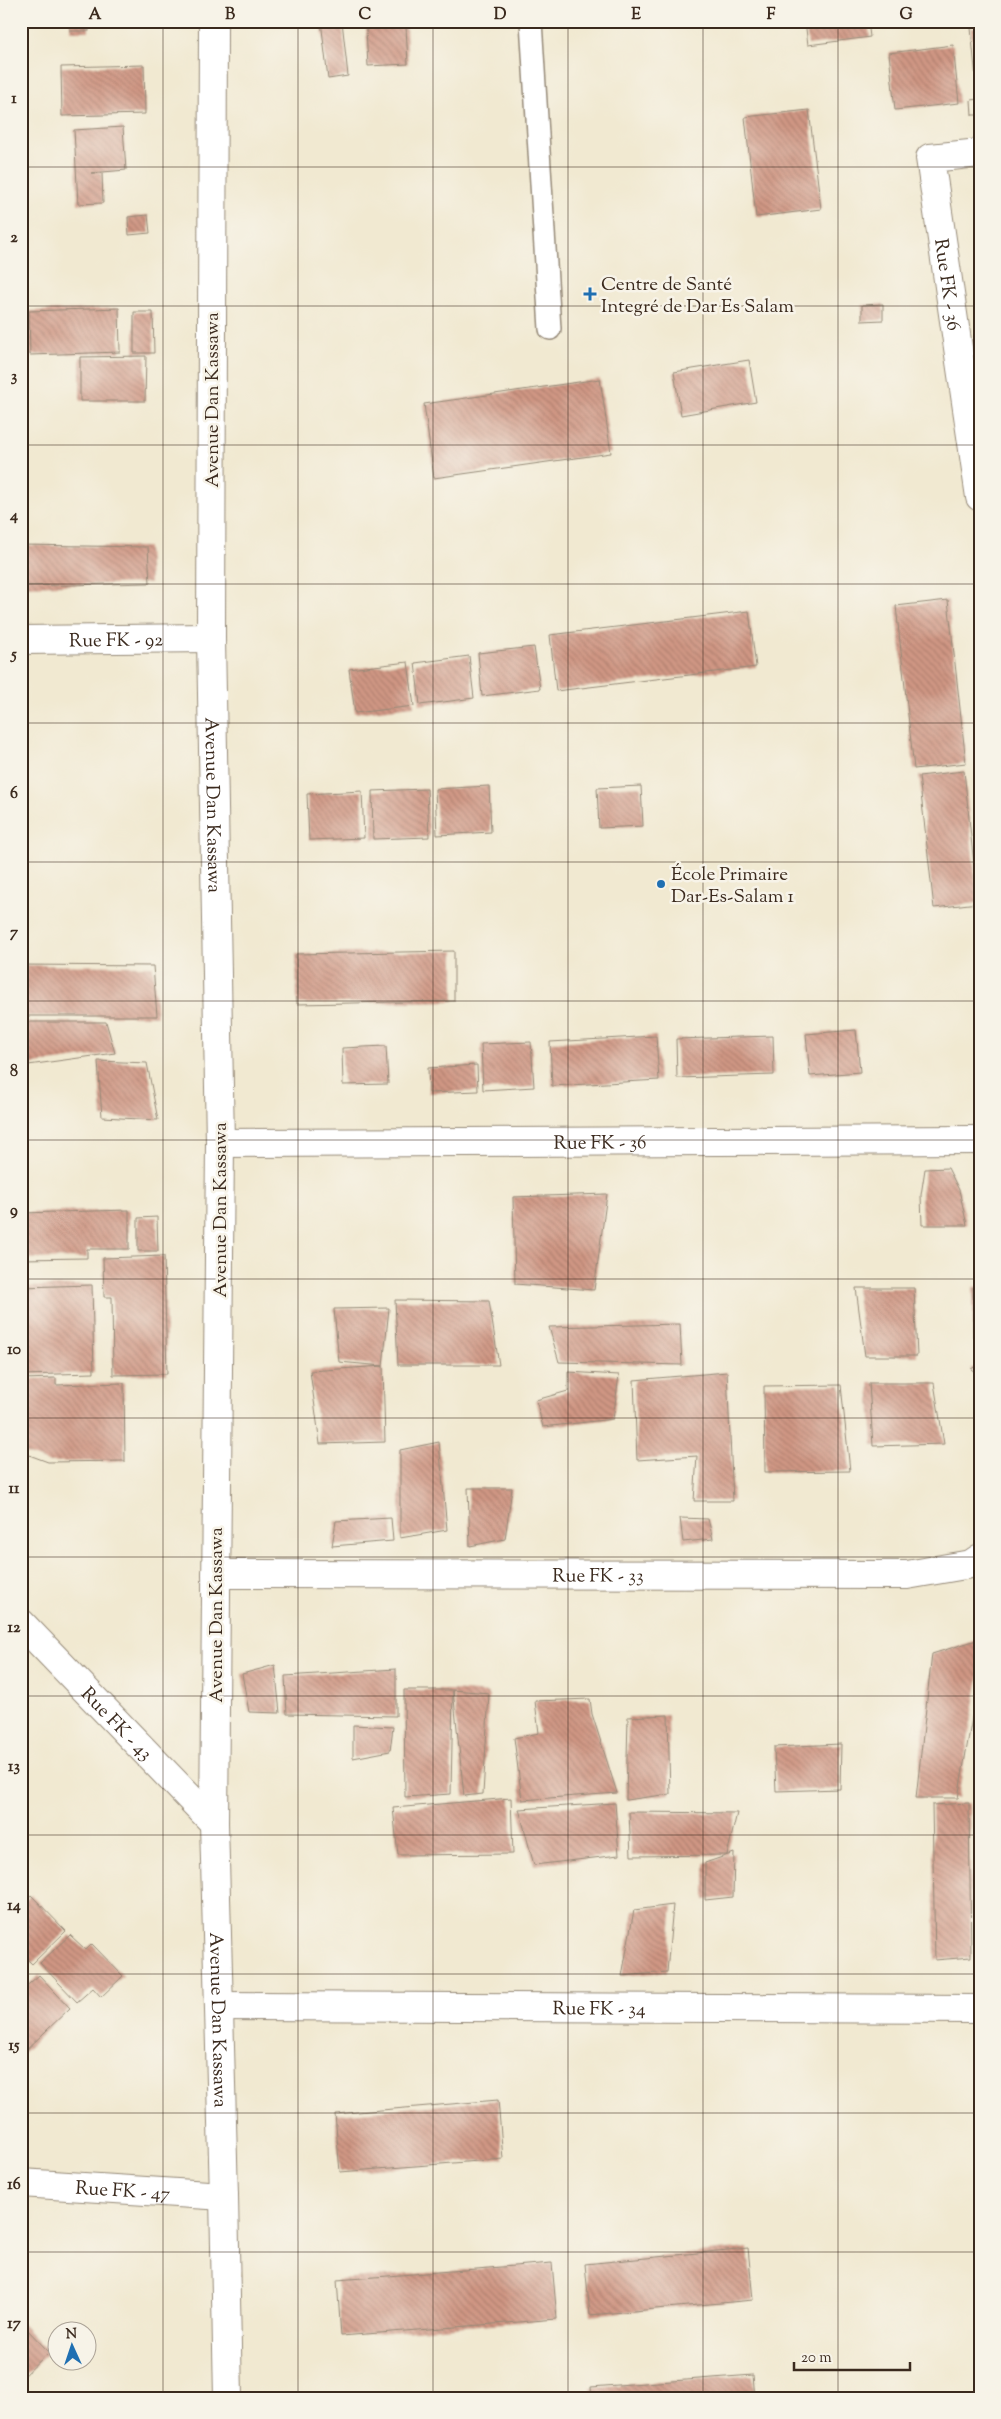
<svg xmlns="http://www.w3.org/2000/svg" width="1001" height="2419" viewBox="0 0 1001 2419" font-family="'Sorts Mill Goudy',serif">
<defs>
<pattern id="building-back-hatch" width="6" height="6" patternUnits="userSpaceOnUse" patternTransform="scale(1.25)"><rect width="6" height="6" fill="#d09784"/><path d="M-1 5l2 2M0 0l6 6M5-1l2 2" fill="none" stroke="#aa7b6b"/></pattern>
</defs>
<rect width="100%" height="100%" fill="#f7f3e8"/>
<filter id="ink" filterUnits="userSpaceOnUse"><feTurbulence type="fractalNoise" baseFrequency=".02" numOctaves="2"/><feDisplacementMap in="SourceGraphic" scale="10" xChannelSelector="R" yChannelSelector="G"/><feConvolveMatrix kernelMatrix="1 2 1 2 8 2 1 2 1" color-interpolation-filters="sRGB"/></filter>
<filter id="wash" filterUnits="userSpaceOnUse"><feTurbulence type="fractalNoise" baseFrequency=".0096" numOctaves="4" result="noise"/><feDisplacementMap in="SourceGraphic" scale="20" xChannelSelector="R" yChannelSelector="G"/><feGaussianBlur stdDeviation="1.12" result="paint"/><feColorMatrix in="noise" values="0 0 0 0 0 0 0 0 0 0 0 0 0 0 0 0 0 1.4 0 .05"/><feComposite in="paint" operator="in"/></filter>
<g filter="url(#wash)">
<rect width="100%" height="100%" fill="#f1e9d1"/>
<g id="blocks">
<!-- building -->
<g fill="url(#building-back-hatch)">
<rect x="70" y="21" width="19" height="10"/>
<path d="M 321,21 L 342,21 L 348,76 L 328,79 Z"/>
<path d="M 805,21 L 868,21 L 870,37 L 808,45 Z"/>
<path d="M 406,27 L 408,64 L 368,66 L 366,29 Z"/>
<path d="M 980,27 L 980,79 L 976,79 L 971,28 Z"/>
<path d="M 953,45 L 959,103 L 895,110 L 889,53 Z"/>
<path d="M 144,65 L 145,114 L 62,116 L 61,67 Z"/>
<path d="M 980,99 L 980,115 L 972,115 L 971,100 Z"/>
<path d="M 809,110 L 821,209 L 756,217 L 745,117 Z"/>
<path d="M 123,127 L 126,170 L 91,173 L 102,173 L 103,203 L 78,204 L 74,130 Z"/>
<path d="M 148,215 L 150,233 L 129,235 L 128,217 Z"/>
<path d="M 883,304 L 883,320 L 862,321 L 862,305 Z"/>
<path d="M 119,308 L 120,352 L 30,355 L 29,311 Z"/>
<path d="M 134,312 L 153,312 L 154,353 L 134,353 Z"/>
<path d="M 146,356 L 145,401 L 80,401 L 80,357 Z"/>
<path d="M 749,360 L 756,402 L 681,415 L 674,372 Z"/>
<path d="M 600,379 L 611,453 L 434,478 L 424,404 Z"/>
<path d="M 21,545 L 148,547 L 150,583 L 21,586 Z"/>
<path d="M 948,600 L 966,763 L 914,769 L 896,606 Z"/>
<path d="M 749,611 L 756,667 L 556,691 L 550,635 Z"/>
<path d="M 534,647 L 540,689 L 482,696 L 478,653 Z"/>
<path d="M 469,656 L 474,698 L 420,705 L 415,663 Z"/>
<path d="M 408,662 L 414,706 L 355,713 L 349,669 Z"/>
<path d="M 964,771 L 978,903 L 934,908 L 919,776 Z"/>
<path d="M 489,786 L 491,832 L 437,835 L 435,789 Z"/>
<path d="M 641,786 L 643,826 L 599,828 L 597,788 Z"/>
<path d="M 427,789 L 429,837 L 373,839 L 372,791 Z"/>
<path d="M 362,791 L 364,838 L 309,840 L 307,794 Z"/>
<path d="M 454,951 L 454,1001 L 297,1004 L 296,954 Z"/>
<path d="M 21,965 L 153,966 L 157,1016 L 21,1016 Z"/>
<path d="M 21,1022 L 106,1022 L 115,1053 L 21,1066 Z"/>
<path d="M 856,1030 L 860,1072 L 810,1076 L 806,1034 Z"/>
<path d="M 656,1036 L 659,1080 L 552,1086 L 550,1042 Z"/>
<path d="M 773,1036 L 774,1075 L 677,1078 L 676,1039 Z"/>
<path d="M 531,1042 L 534,1087 L 483,1090 L 481,1044 Z"/>
<path d="M 386,1046 L 388,1084 L 343,1085 L 342,1048 Z"/>
<path d="M 98,1061 L 147,1063 L 158,1120 L 102,1117 Z"/>
<path d="M 477,1065 L 478,1091 L 429,1093 L 428,1068 Z"/>
<path d="M 948,1168 L 959,1190 L 967,1225 L 922,1225 L 921,1195 L 925,1169 Z"/>
<path d="M 607,1194 L 594,1290 L 515,1284 L 513,1197 Z"/>
<path d="M 129,1210 L 129,1249 L 87,1249 L 87,1258 L 21,1259 L 21,1213 Z"/>
<path d="M 157,1217 L 158,1251 L 138,1251 L 138,1218 Z"/>
<path d="M 164,1256 L 167,1374 L 113,1375 L 112,1297 L 104,1297 L 103,1258 Z"/>
<path d="M 92,1285 L 94,1373 L 21,1375 L 21,1287 Z"/>
<path d="M 980,1286 L 980,1335 L 973,1337 L 973,1287 Z"/>
<path d="M 856,1288 L 914,1288 L 917,1356 L 865,1356 Z"/>
<path d="M 395,1300 L 489,1301 L 499,1365 L 398,1365 Z"/>
<path d="M 389,1308 L 383,1366 L 385,1442 L 320,1444 L 310,1371 L 383,1366 L 339,1362 L 334,1309 Z"/>
<path d="M 680,1324 L 682,1365 L 559,1362 L 549,1327 Z"/>
<path d="M 980,1364 L 980,1376 L 971,1369 Z"/>
<path d="M 568,1372 L 619,1375 L 613,1419 L 543,1427 L 536,1400 L 568,1391 Z"/>
<path d="M 727,1372 L 733,1501 L 694,1501 L 697,1456 L 637,1460 L 634,1380 Z"/>
<path d="M 56,1378 L 56,1385 L 124,1383 L 125,1461 L 48,1462 L 21,1452 L 21,1379 Z"/>
<path d="M 869,1383 L 934,1383 L 944,1444 L 873,1446 Z"/>
<path d="M 841,1385 L 850,1471 L 765,1472 L 764,1386 Z"/>
<path d="M 439,1442 L 447,1530 L 400,1538 L 400,1450 Z"/>
<path d="M 468,1488 L 512,1488 L 505,1539 L 470,1546 Z"/>
<path d="M 391,1518 L 393,1541 L 332,1546 L 336,1521 Z"/>
<path d="M 680,1518 L 708,1519 L 713,1539 L 683,1542 Z"/>
<path d="M 980,1639 L 980,1672 L 958,1798 L 916,1798 L 932,1654 Z"/>
<path d="M 275,1665 L 280,1713 L 249,1712 L 242,1674 Z"/>
<path d="M 396,1669 L 396,1716 L 287,1714 L 285,1676 Z"/>
<path d="M 404,1690 L 453,1690 L 451,1794 L 405,1797 Z"/>
<path d="M 453,1690 L 489,1693 L 483,1794 L 464,1796 Z"/>
<path d="M 590,1699 L 592,1714 L 617,1793 L 522,1800 L 514,1738 L 539,1733 L 535,1701 Z"/>
<path d="M 668,1715 L 670,1794 L 626,1800 L 628,1717 Z"/>
<path d="M 353,1725 L 393,1727 L 390,1751 L 353,1758 Z"/>
<path d="M 841,1744 L 840,1789 L 776,1791 L 774,1747 Z"/>
<path d="M 511,1798 L 513,1854 L 398,1855 L 393,1808 Z"/>
<path d="M 615,1803 L 619,1855 L 534,1865 L 519,1809 Z"/>
<path d="M 969,1803 L 971,1957 L 935,1960 L 932,1805 Z"/>
<path d="M 629,1812 L 737,1813 L 727,1855 L 631,1856 Z"/>
<path d="M 734,1853 L 733,1897 L 705,1900 L 705,1863 Z"/>
<path d="M 31,1895 L 66,1931 L 32,1964 L 21,1953 L 21,1904 Z"/>
<path d="M 673,1905 L 667,1972 L 622,1976 L 634,1910 Z"/>
<path d="M 70,1935 L 86,1950 L 92,1944 L 123,1976 L 101,1997 L 93,1988 L 77,2002 L 40,1963 Z"/>
<path d="M 39,1975 L 70,2008 L 21,2055 L 21,1991 Z"/>
<path d="M 498,2100 L 503,2159 L 340,2172 L 335,2114 Z"/>
<path d="M 748,2248 L 753,2300 L 590,2315 L 585,2264 Z"/>
<path d="M 552,2263 L 557,2319 L 341,2336 L 337,2280 Z"/>
<path d="M 21,2323 L 49,2352 L 21,2379 Z"/>
<path d="M 753,2375 L 755,2398 L 592,2398 L 591,2387 Z"/>
</g>
</g>
</g>
<g filter="url(#ink)">
<use href="#blocks" fill-opacity="0" stroke="#968a78" stroke-width="1"/>
<g fill="none" stroke-linecap="round" stroke-linejoin="round">
<defs>
<path id="service" d="M 531,21 L 550,329"/>
<g id="minor">
<path id="s1" d="M 980,153 L 930,158 L 980,497"/>
<path id="s2" d="M 21,640 L 211,638"/>
<path id="s3" d="M 220,1143 L 980,1140"/>
<path id="s4" d="M 216,1574 L 907,1575 L 971,1564 L 980,1558"/>
<path id="s5" d="M 21,1623 L 214,1823"/>
<path id="s6" d="M 219,2006 L 980,2009"/>
<path id="s7" d="M 21,2183 L 224,2196"/>
</g>
<g id="tertiary">
<path id="s8" d="M 213,21 L 211,638 L 220,1143 L 214,1823 L 224,2196 L 228,2398"/>
</g>
</defs>
<!-- service casing -->
<use href="#service" stroke="#968a78" stroke-width="24"/>
<!-- minor casing -->
<use href="#minor" stroke="#968a78" stroke-width="30"/>
<!-- tertiary casing -->
<use href="#tertiary" stroke="#968a78" stroke-width="30"/>
<!-- service -->
<use href="#service" stroke="#fff" stroke-width="21"/>
<!-- minor -->
<use href="#minor" stroke="#fff" stroke-width="28"/>
<!-- tertiary -->
<use href="#tertiary" stroke="#fff" stroke-width="28"/>
</g>
</g>
<!-- grid -->
<path fill="none" stroke="#3b2a1e" stroke-width="1" stroke-opacity="0.55" d="M 163,21 L 163,2398M 298,21 L 298,2398M 433,21 L 433,2398M 568,21 L 568,2398M 703,21 L 703,2398M 838,21 L 838,2398M 21,167 L 980,167M 21,306 L 980,306M 21,445 L 980,445M 21,584 L 980,584M 21,723 L 980,723M 21,862 L 980,862M 21,1001 L 980,1001M 21,1140 L 980,1140M 21,1279 L 980,1279M 21,1418 L 980,1418M 21,1557 L 980,1557M 21,1696 L 980,1696M 21,1835 L 980,1835M 21,1974 L 980,1974M 21,2113 L 980,2113M 21,2252 L 980,2252"/>
<!-- markers -->
<g fill="#1f6fb2" stroke="#f7f3e8" stroke-width="2">
<path d="M587.5 286.5h5v5h5v5h-5v5h-5v-5h-5v-5h5z"/>
<circle cx="661" cy="884" r="5"/>
</g>
<g text-anchor="middle" stroke-width="5" stroke-linejoin="round" paint-order="stroke">
<!-- poi labels -->
<g font-size="19" fill="#3b2a1e" stroke="#f7f3e8" text-anchor="start">
<text x="601" y="290">Centre de Santé<tspan x="601" dy="22">Integré de Dar Es Salam</tspan></text>
<text x="671" y="880">École Primaire<tspan x="671" dy="22">Dar-Es-Salam 1</tspan></text>
</g>
<!-- street labels -->
<g font-size="19" fill="#3b2a1e" stroke="#f7f3e8">
<text dy="7" stroke="none"><textPath href="#s1" startOffset="178">Rue FK - 36</textPath></text>
<text transform="translate(211 400) rotate(-90)" y="7">Avenue Dan Kassawa</text>
<text dy="7" stroke="none"><textPath href="#s2" startOffset="95">Rue FK - 92</textPath></text>
<text dy="7" stroke="none"><textPath href="#s8" startOffset="784">Avenue Dan Kassawa</textPath></text>
<text dy="7" stroke="none"><textPath href="#s3" startOffset="380">Rue FK - 36</textPath></text>
<text transform="translate(219 1210) rotate(-90)" y="7">Avenue Dan Kassawa</text>
<text dy="7" stroke="none"><textPath href="#s4" startOffset="382">Rue FK - 33</textPath></text>
<text transform="translate(215 1615) rotate(-90)" y="7">Avenue Dan Kassawa</text>
<text dy="7" stroke="none"><textPath href="#s5" startOffset="139">Rue FK - 43</textPath></text>
<text dy="7" stroke="none"><textPath href="#s6" startOffset="380">Rue FK - 34</textPath></text>
<text dy="7" stroke="none"><textPath href="#s8" startOffset="1999">Avenue Dan Kassawa</textPath></text>
<text dy="7" stroke="none"><textPath href="#s7" startOffset="102">Rue FK - 47</textPath></text>
</g>
</g>
<!-- margin -->
<rect width="1001" height="2419" fill="none" stroke="#f7f3e8" stroke-width="55"/>
<!-- north arrow -->
<g transform="translate(72 2346) rotate(357)"><circle r="24" fill="#f7f3e8" stroke="#aca397"/>
<path d="M0-4L9 19L0 12L-9 19Z" fill="#1f6fb2"/>
<text y="-8" font-size="14" font-weight="bold" text-anchor="middle" fill="#3b2a1e">N</text>
</g>
<!-- scale -->
<path d="M794 2362v8h116v-8" fill="none" stroke="#3b2a1e" stroke-width="2.5"/>
<text x="801" y="2362" font-size="15" fill="#3b2a1e" stroke="#f7f3e8" stroke-width="4" paint-order="stroke">20 m</text>
<rect x="28" y="28" width="946" height="2364" fill="none" stroke="#3b2a1e" stroke-width="2"/>
<g font-size="16" text-anchor="middle" font-weight="bold" fill="#3b2a1e">
<text x="95" y="19">A</text>
<text x="230" y="19">B</text>
<text x="365" y="19">C</text>
<text x="500" y="19">D</text>
<text x="636" y="19">E</text>
<text x="771" y="19">F</text>
<text x="906" y="19">G</text>
<text x="14" y="103">1</text>
<text x="14" y="242">2</text>
<text x="14" y="381">3</text>
<text x="14" y="520">4</text>
<text x="14" y="659">5</text>
<text x="14" y="798">6</text>
<text x="14" y="937">7</text>
<text x="14" y="1076">8</text>
<text x="14" y="1215">9</text>
<text x="14" y="1354">10</text>
<text x="14" y="1493">11</text>
<text x="14" y="1632">12</text>
<text x="14" y="1771">13</text>
<text x="14" y="1910">14</text>
<text x="14" y="2050">15</text>
<text x="14" y="2189">16</text>
<text x="14" y="2328">17</text>
</g>
</svg>
